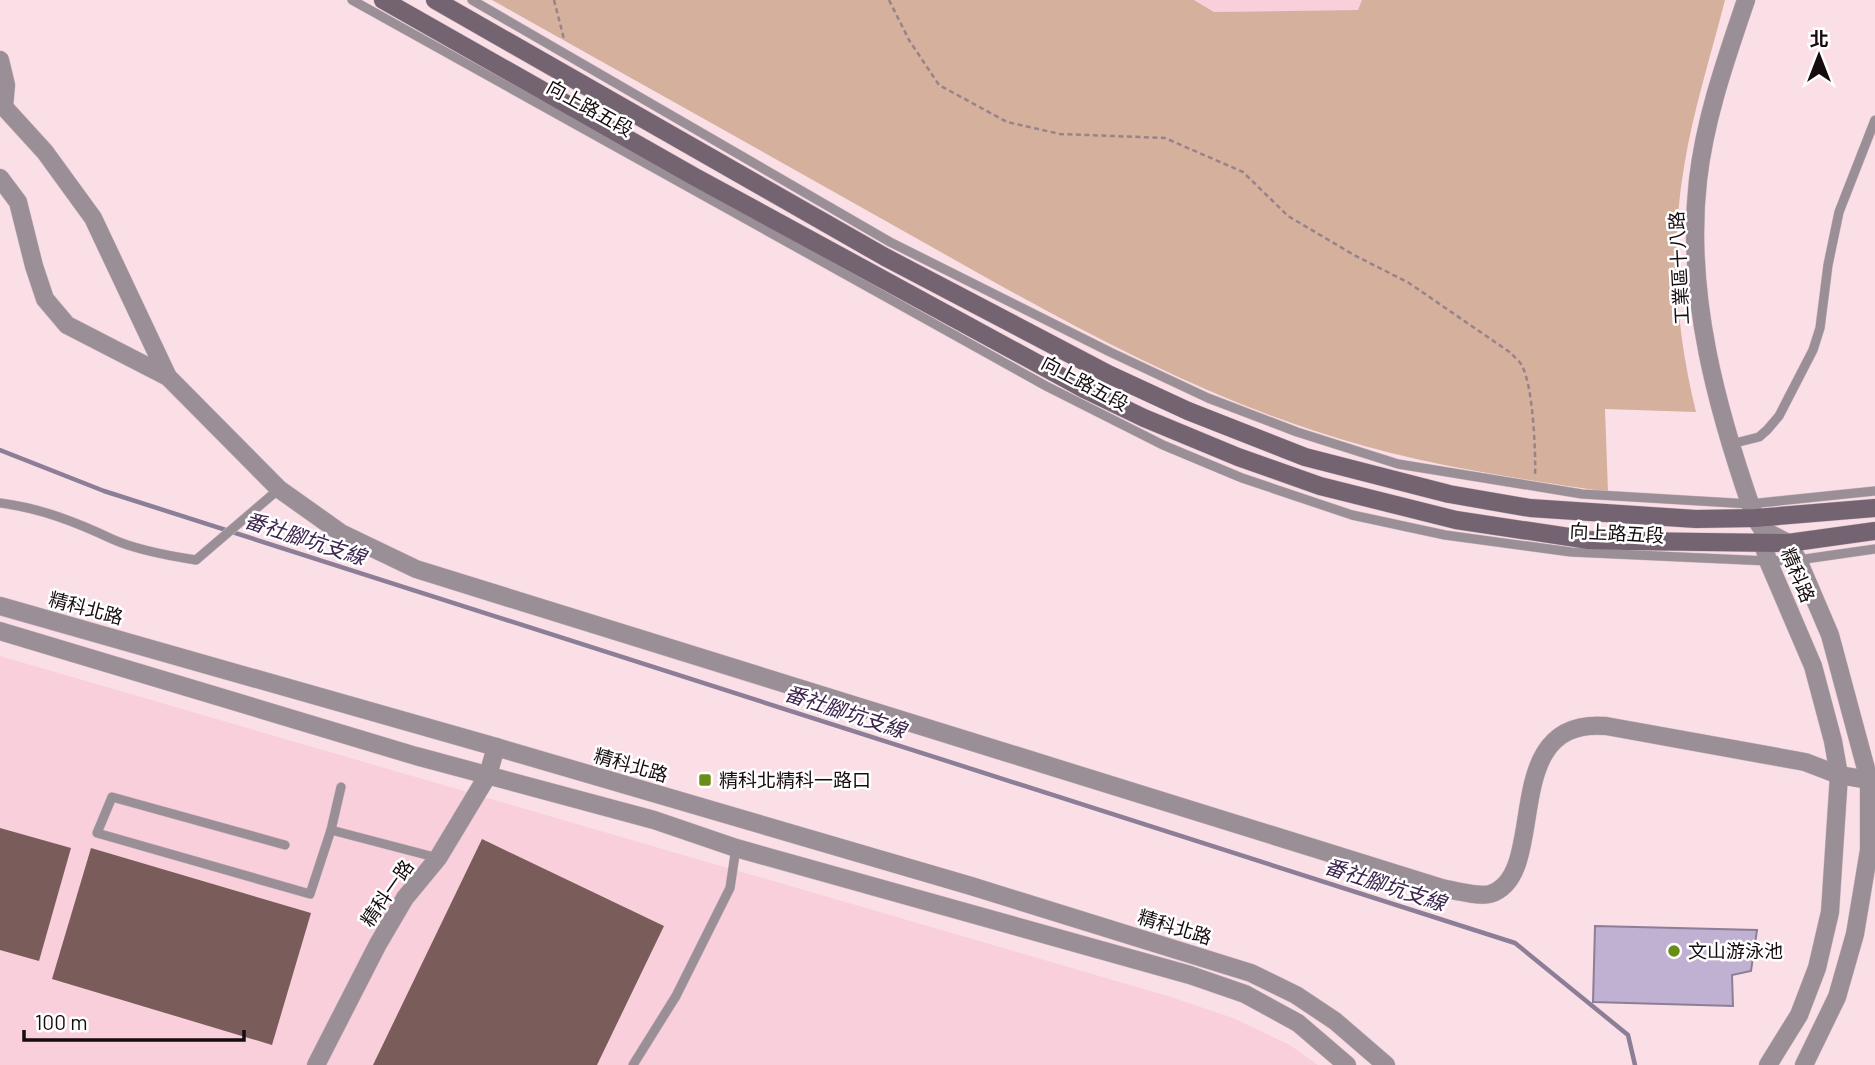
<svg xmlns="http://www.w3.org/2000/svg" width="1875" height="1065" viewBox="0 0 1875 1065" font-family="Barlow,'Noto Sans TC',sans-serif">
<rect width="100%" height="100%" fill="#fbdfe7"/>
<!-- built -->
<g fill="#f9cfdb">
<path d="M 1194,0 L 1362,0 L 1358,10 L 1214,12 Z"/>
<path d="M 0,656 L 1168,996 L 1233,1018 L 1290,1045 L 1318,1065 L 0,1065 Z"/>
</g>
<!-- forest -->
<path fill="#d4b09d" d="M 492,0 L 1194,0 L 1214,12 L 1358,10 L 1362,0 L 1725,0 C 1711,55 1693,111 1684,167 C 1670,249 1676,331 1696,412 L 1605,409 L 1608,492 C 1506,477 1410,463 1312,430 C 1169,383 1037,306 907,233 C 769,155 630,78 492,0 Z"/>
<!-- water -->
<path fill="#c0b0d1" stroke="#8d7e97" stroke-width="2" d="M 1595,926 L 1757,930 L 1751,971 L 1732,975 L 1733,1006 L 1593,1002 Z"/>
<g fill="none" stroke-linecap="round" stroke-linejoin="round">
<!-- stream -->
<path stroke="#8d7e97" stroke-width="4.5" d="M 0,450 L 104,491 L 1515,943 L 1628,1035 L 1635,1065"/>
</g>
<!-- building -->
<g fill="#7a5d5a">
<path d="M 0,828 L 71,848 L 39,961 L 0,950 Z"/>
<path d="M 482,839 L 664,926 L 597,1065 L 373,1065 Z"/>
<path d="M 91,848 L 311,913 L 272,1045 L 52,979 Z"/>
</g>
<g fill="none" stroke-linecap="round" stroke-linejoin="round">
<defs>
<g id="service">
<path d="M 352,0 L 1046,386 L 1163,445 L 1242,478 L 1352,515 L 1445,535 L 1571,552 L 1768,561 L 1798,560 L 1875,549"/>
<path d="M 472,0 L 890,242 L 1110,352 L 1208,398 L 1297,432 L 1398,464 L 1582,494 L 1750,504 L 1875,491"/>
<path d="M 1731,444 L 1759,437 L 1767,430 L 1779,416 L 1813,350 L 1820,328 L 1828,265 L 1839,212 L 1875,120"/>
<path d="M 0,503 C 40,508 76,522 112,539 C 136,550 170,556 196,560 L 279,489"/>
<path d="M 331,830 L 438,858"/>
<path d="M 285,845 L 112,797 L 97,833 L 310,894 L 331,830 L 341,787"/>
<path d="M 633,1065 L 676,996 L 730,888 L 736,848"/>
</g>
<g id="minor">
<path d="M 0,60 L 6,85 L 4,107"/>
<path d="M 0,106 L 4,107 L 45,152 L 93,218 L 168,377"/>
<path d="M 0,178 L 18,202 L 34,266 L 45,299 L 67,325 L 168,377 L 279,489 L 341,533 L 416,569 L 1442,888 C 1453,890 1480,897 1490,894 C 1552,875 1495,717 1606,726 L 1805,762 L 1839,775 L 1875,781"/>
<path d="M 316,1065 L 378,944 L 405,898 L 438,858 L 488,775 L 496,747"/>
</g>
<g id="tertiary">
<path d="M 1746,0 C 1726,59 1705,118 1698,180 C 1685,295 1717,410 1755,518 L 1763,530 L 1788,543 L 1798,560 L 1830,635 L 1869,780 L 1869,850 L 1855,934 L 1837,997 L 1804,1065"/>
<path d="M 1763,530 L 1763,543 L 1768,561 L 1813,666 L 1833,741 L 1839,775 L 1830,912 L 1817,968 L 1799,1015 L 1768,1065"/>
<path d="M 0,606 L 496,747 L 971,886 L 1251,973 L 1296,995 L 1335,1021 L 1386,1065"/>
<path d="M 0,631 L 416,756 L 654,820 L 736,848 L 1190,975 L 1245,994 L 1298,1023 L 1347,1065"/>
</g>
<g id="secondary">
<path d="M 383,0 L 695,177 L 1086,390 L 1144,418 L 1238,457 L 1320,486 L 1456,520 L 1589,540 L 1627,541 L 1788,543 L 1875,531"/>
<path d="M 435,0 L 885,257 L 1108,374 L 1188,411 L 1305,457 L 1449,494 L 1530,508 L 1696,519 L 1755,518 L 1875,508"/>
</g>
</defs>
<!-- service casing -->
<use href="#service" stroke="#d6bdc4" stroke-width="10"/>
<!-- minor casing -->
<use href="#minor" stroke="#d6bdc4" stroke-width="19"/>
<!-- tertiary casing -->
<use href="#tertiary" stroke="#d6bdc4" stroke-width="19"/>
<!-- secondary casing -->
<use href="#secondary" stroke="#d6bdc4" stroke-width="19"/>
<!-- path -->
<g stroke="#98838a" stroke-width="2.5" stroke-dasharray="5 3.5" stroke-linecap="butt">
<path d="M 554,0 L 564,39"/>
<path d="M 889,0 L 909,40 L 939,85 L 1007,122 L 1060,134 L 1165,138 L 1243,172 L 1288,216 L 1354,255 L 1409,283 L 1511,353 C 1514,357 1520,361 1522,366 C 1533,385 1536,453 1535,477"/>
</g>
<!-- service -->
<use href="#service" stroke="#9a8f97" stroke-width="9"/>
<!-- minor -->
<use href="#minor" stroke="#9a8f97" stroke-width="18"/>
<!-- tertiary -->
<use href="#tertiary" stroke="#9a8f97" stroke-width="18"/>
<!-- secondary -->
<use href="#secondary" stroke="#746471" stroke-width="18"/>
</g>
<!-- markers -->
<g fill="#688d18" stroke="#fff" stroke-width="2.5">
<rect x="698" y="773" width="14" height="14" rx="3.5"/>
<circle cx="1674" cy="951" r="7"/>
</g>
<g text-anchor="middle" stroke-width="5" stroke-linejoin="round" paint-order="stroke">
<!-- street labels -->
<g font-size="19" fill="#160b0f" stroke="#fff">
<text transform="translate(590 108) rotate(29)" y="7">向上路五段</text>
<text transform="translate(1679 268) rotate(-93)" y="7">工業區十八路</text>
<text transform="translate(1085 383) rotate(28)" y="7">向上路五段</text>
<text transform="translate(1617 533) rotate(3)" y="7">向上路五段</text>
<text transform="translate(1798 575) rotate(67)" y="7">精科路</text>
<text transform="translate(86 608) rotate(15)" y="7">精科北路</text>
<text transform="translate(631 765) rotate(16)" y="7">精科北路</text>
<text transform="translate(387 893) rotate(-55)" y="7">精科一路</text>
<text transform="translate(1175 927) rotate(17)" y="7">精科北路</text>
</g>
<!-- poi labels -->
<g font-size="19" fill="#160b0f" stroke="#fff" text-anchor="start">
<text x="719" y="787">精科北精科一路口</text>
<text x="1688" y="958">文山游泳池</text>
</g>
<!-- water labels -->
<g font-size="21" font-style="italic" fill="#3d2550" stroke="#fff">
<text transform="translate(305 539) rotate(18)" y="7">番社腳坑支線</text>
<text transform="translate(845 712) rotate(18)" y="7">番社腳坑支線</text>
<text transform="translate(1385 885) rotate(18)" y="7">番社腳坑支線</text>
</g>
</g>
<!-- north arrow -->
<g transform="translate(1819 56)" stroke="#ffffff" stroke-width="5" paint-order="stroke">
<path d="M0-5L12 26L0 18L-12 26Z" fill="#160b0f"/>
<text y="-10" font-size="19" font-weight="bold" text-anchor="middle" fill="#160b0f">北</text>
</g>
<!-- scale -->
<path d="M24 1030v10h220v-10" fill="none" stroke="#160b0f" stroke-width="3.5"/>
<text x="35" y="1030" font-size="21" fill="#160b0f" stroke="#ffffff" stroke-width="5" paint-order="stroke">100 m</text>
</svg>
